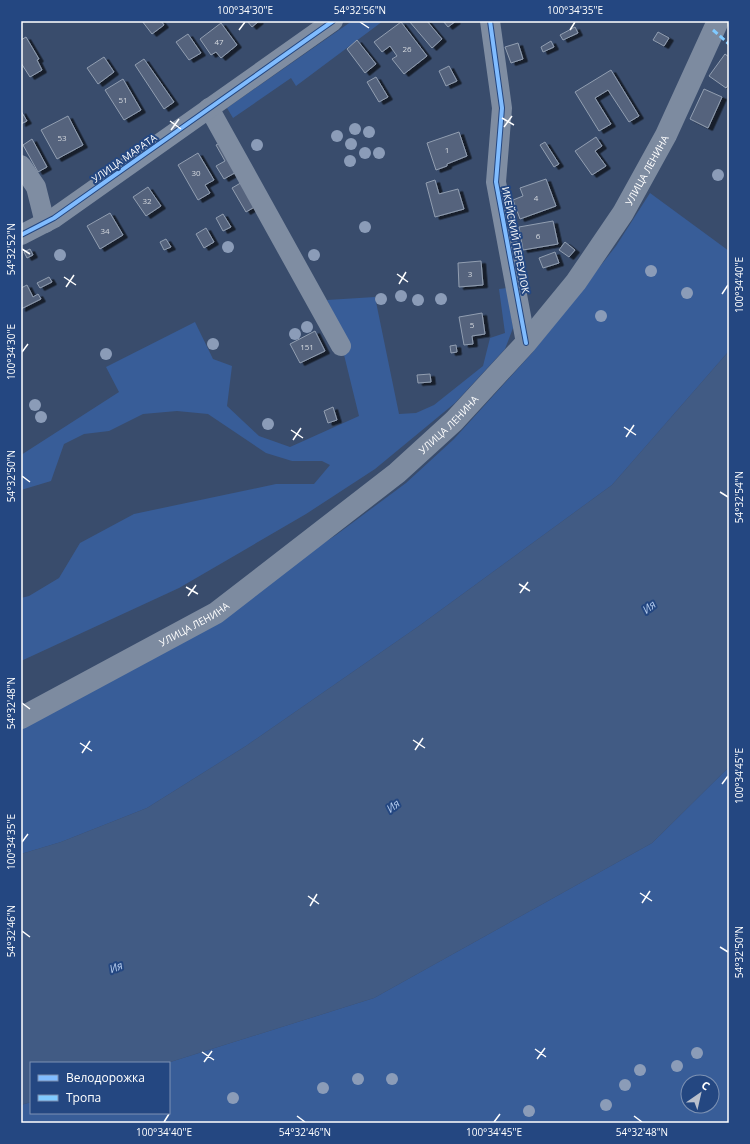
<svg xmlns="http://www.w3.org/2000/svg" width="750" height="1144" viewBox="0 0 750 1144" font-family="'Open Sans',sans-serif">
<defs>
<filter id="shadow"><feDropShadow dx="4.5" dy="2.5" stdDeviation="0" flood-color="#0009"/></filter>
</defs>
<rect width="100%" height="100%" fill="#394c6c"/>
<!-- green -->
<g fill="#385d98" fill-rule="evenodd">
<path d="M 352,21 L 383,21 L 296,86 L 291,78 L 233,118 L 227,108 Z"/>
<path d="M 650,193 L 729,251 L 729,351 L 612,485 L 419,626 L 246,746 L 147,808 L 61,842 L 21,854 L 21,715 L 279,572 L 336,535 L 406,483 L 454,439 L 532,353 L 616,246 Z"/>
<path d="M 507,288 L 513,328 L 505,349 L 455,403 L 375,469 L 306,514 L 179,588 L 21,661 L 21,598 L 29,596 L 59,578 L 80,543 L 134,514 L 276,484 L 314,484 L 330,465 L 322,461 L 292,461 L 266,453 L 208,414 L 177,411 L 143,414 L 109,431 L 84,434 L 64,444 L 51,481 L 21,490 L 21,455 L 119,392 L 106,367 L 195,322 L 213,359 L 232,366 L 227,406 L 259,436 L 290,447 L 359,416 L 334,314 L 327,300 L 375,297 L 399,414 L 416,413 L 434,405 L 483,366 L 490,338 L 505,333 L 499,289 Z"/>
<path d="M 729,767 L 729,1123 L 21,1123 L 21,1105 L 31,1102 L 31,1113 L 169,1113 L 169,1063 L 167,1063 L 374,998 L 652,843 ZM 688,1082 L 712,1082 L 712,1106 L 688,1106 Z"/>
</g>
<!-- water -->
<path fill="#415b84" d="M 729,351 L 729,767 L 652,843 L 374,998 L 167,1063 L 31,1063 L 31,1102 L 21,1105 L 21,854 L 61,842 L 147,808 L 246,746 L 419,626 L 612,485 Z"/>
<!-- building -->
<g fill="#54647d" stroke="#929eb1" filter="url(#shadow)">
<path d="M 142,21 L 161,21 L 164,25 L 152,34 Z"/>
<path d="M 247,21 L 259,21 L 252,27 Z"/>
<path d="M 409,21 L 427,21 L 442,39 L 432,48 Z"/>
<path d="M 443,21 L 456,21 L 448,27 Z"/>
<path d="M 401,22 L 427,56 L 404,74 L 392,59 L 397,56 L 390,46 L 382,52 L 374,42 Z"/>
<path d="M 221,23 L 237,45 L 221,58 L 216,52 L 211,55 L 200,39 Z"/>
<path d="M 575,27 L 578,33 L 563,40 L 560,35 Z"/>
<path d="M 658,32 L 669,38 L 664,46 L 653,40 Z"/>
<path d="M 188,34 L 201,53 L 189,60 L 176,42 Z"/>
<path d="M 26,37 L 39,59 L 37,60 L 42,70 L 30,77 L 21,63 L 21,40 Z"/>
<path d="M 357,40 L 376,64 L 365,73 L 347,49 Z"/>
<path d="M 551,41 L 554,47 L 543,52 L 541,47 Z"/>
<path d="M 518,43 L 523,59 L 511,63 L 505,47 Z"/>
<path d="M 725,54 L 729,57 L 729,84 L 726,88 L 709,76 Z"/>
<path d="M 104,57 L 114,72 L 98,84 L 87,68 Z"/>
<path d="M 144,59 L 174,102 L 164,109 L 135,65 Z"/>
<path d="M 449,66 L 457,81 L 446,86 L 439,71 Z"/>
<path d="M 611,70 L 639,116 L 629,122 L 608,90 L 595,98 L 611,124 L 599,131 L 575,92 Z"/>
<path d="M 376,77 L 388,97 L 379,102 L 367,82 Z"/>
<path d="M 123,79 L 141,110 L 124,120 L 105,90 Z"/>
<path d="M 704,89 L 722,97 L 708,128 L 690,119 Z"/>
<path d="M 21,111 L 27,121 L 21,124 Z"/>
<path d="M 68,116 L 83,145 L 57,159 L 41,130 Z"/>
<path d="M 459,132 L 467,156 L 447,164 L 447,166 L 436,170 L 427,143 Z"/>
<path d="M 596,137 L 602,146 L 595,151 L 606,166 L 592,175 L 575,151 Z"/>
<path d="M 32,139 L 47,167 L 38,172 L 23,145 Z"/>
<path d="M 224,141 L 240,170 L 224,179 L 216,166 L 225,161 L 216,145 Z"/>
<path d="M 545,142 L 559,164 L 554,167 L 540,145 Z"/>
<path d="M 198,153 L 214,180 L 205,185 L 210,193 L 198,200 L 178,165 Z"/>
<path d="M 546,179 L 556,206 L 520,219 L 513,200 L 523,196 L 520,188 Z"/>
<path d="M 435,180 L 439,194 L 458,189 L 464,209 L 435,217 L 426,183 Z"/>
<path d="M 244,181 L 258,205 L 246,212 L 232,188 Z"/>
<path d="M 148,187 L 161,206 L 146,216 L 133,197 Z"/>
<path d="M 110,213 L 123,235 L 100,249 L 87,226 Z"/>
<path d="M 223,214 L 231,227 L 223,231 L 216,218 Z"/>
<path d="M 553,221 L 558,244 L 523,250 L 519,227 Z"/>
<path d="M 206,228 L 214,242 L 204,248 L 196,234 Z"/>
<path d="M 166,239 L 171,247 L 164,250 L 160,242 Z"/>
<path d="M 565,242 L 575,250 L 569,257 L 559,250 Z"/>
<path d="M 30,249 L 33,255 L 27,258 L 24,252 Z"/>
<path d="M 555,252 L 559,263 L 543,268 L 539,258 Z"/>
<path d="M 481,261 L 483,285 L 459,287 L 458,263 Z"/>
<path d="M 49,277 L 52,282 L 40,288 L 37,283 Z"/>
<path d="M 27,285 L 33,297 L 38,294 L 41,299 L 21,309 L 21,288 Z"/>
<path d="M 482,313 L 485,334 L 472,336 L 473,344 L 464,345 L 459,317 Z"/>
<path d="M 315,331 L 325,351 L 300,363 L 290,344 Z"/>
<path d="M 456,345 L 457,352 L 451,353 L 450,346 Z"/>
<path d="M 430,374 L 431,382 L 418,383 L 417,375 Z"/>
<path d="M 333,407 L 337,420 L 328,423 L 324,411 Z"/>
</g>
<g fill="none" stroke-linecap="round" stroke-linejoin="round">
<!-- minor -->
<g stroke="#7f8da2" stroke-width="20">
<path d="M 490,21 L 502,108 L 496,182 L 526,343"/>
<path d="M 209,108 L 341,346"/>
<path d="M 21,165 L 36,187 L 45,223"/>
<path d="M 21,235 L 54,218 L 333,21"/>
</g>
<!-- major -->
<path stroke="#7d8ba0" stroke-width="22" id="s1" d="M 21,718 L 216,613 L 397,473 L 454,421 L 526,343 L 576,282 L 623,213 L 666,135 L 718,21"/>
<!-- quiet -->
<path stroke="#80caff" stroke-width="3" stroke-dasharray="6 3" stroke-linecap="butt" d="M 713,30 L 729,44"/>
<defs>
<g id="cycleway">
<path d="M 490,21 L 502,108 L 496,182 L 526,343"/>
<path d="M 21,235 L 54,218 L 333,21"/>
</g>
</defs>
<!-- cycleway casing -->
<use href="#cycleway" stroke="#244781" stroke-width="6"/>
<!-- cycleway -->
<use href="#cycleway" stroke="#80bcff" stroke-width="4"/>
</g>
<!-- trees -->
<g fill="#8b9cb8">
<circle cx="355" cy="129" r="6"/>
<circle cx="369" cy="132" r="6"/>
<circle cx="337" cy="136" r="6"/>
<circle cx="351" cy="144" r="6"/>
<circle cx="257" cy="145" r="6"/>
<circle cx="365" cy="153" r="6"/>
<circle cx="379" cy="153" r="6"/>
<circle cx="350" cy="161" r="6"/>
<circle cx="718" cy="175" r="6"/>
<circle cx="365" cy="227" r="6"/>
<circle cx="228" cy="247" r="6"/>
<circle cx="60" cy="255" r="6"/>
<circle cx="314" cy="255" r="6"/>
<circle cx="651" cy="271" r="6"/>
<circle cx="687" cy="293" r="6"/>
<circle cx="401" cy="296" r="6"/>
<circle cx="381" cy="299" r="6"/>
<circle cx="441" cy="299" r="6"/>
<circle cx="418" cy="300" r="6"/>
<circle cx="601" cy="316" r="6"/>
<circle cx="307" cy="327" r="6"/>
<circle cx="295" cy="334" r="6"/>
<circle cx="213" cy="344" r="6"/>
<circle cx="106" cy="354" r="6"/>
<circle cx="35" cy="405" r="6"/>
<circle cx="41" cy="417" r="6"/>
<circle cx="268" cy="424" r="6"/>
<circle cx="697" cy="1053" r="6"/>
<circle cx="677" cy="1066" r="6"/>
<circle cx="640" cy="1070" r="6"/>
<circle cx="358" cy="1079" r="6"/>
<circle cx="392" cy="1079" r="6"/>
<circle cx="625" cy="1085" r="6"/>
<circle cx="323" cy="1088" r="6"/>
<circle cx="233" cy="1098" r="6"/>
<circle cx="606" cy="1105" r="6"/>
<circle cx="529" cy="1111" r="6"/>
</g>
<!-- ticks -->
<path fill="none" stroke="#fff" stroke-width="1.5" d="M 360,22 L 369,28M 239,30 L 245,22M 570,30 L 575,22M 502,118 L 514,125M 170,121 L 181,129M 504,127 L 512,116M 171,130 L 179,119M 22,249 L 30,254M 397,274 L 408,282M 64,277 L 76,285M 399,284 L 406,272M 66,287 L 74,275M 722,294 L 728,285M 22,352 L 28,344M 624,427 L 636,435M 291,430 L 303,438M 626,437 L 634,425M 293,440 L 301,428M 22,476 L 30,482M 720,492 L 728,497M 519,584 L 530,591M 186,587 L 198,594M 520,593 L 528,582M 188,596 L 196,585M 22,703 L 30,709M 413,740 L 425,748M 80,743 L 92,751M 415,750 L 423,738M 82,753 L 90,741M 722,784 L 728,776M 22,842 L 28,834M 640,893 L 652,901M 308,896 L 319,904M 642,903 L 650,891M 310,906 L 317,894M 22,931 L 30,937M 720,947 L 728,952M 535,1049 L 546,1057M 202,1052 L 214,1060M 537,1059 L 545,1048M 204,1062 L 212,1051M 297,1116 L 305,1122M 634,1116 L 642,1122M 164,1122 L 169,1114M 494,1122 L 500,1114"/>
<g text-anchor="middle" stroke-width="4" stroke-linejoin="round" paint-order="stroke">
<!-- number labels -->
<g font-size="8" fill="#d4d8de">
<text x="219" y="45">47</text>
<text x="407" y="52">26</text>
<text x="123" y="103">51</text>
<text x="62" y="141">53</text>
<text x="447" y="153">1</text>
<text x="196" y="176">30</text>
<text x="536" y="201">4</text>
<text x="147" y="204">32</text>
<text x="105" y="234">34</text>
<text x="538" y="239">6</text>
<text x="470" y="277">3</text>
<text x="472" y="328">5</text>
<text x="307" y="350">151</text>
</g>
<!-- street labels -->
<g font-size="10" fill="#fff" stroke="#244781">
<text transform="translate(124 158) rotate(-35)" y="4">УЛИЦА МАРАТА</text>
<text dy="4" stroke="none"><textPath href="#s1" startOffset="845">УЛИЦА ЛЕНИНА</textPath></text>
<text transform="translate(516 240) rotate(79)" y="4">ИКЕЙСКИЙ ПЕРЕУЛОК</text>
<text dy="4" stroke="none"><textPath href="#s1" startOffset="521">УЛИЦА ЛЕНИНА</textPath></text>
<text dy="4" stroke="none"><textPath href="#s1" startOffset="197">УЛИЦА ЛЕНИНА</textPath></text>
</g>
<!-- water labels -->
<g font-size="11" font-style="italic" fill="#b6cdef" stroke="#244781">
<text transform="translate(649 607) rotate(-38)" y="4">Ия</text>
<text transform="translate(393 806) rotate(-38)" y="4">Ия</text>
<text transform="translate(116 967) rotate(-21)" y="4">Ия</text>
</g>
</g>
<!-- border -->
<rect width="750" height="1144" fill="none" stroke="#244781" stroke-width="44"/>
<!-- legend -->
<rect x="30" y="1062" width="140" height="52" fill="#244781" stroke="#7c91b3"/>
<rect x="38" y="1075" width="20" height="6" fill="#80bcff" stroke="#7c91b3"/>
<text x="66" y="1082" font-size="12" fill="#ffffff">Велодорожка</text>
<rect x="38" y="1095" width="20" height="6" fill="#80caff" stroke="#7c91b3"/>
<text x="66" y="1102" font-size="12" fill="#ffffff">Тропа</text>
<!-- north arrow -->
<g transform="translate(700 1094) rotate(34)"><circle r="19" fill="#244781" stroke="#7c91b3"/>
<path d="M0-3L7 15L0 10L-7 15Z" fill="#bac0cc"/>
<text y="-6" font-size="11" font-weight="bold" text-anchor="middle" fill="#ffffff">С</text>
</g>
<rect x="22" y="22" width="706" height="1100" fill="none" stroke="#fff" stroke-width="1.5"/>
<g font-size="10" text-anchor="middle" fill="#fff">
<text x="245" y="14">100°34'30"E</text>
<text x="360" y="14">54°32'56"N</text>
<text x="575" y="14">100°34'35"E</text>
<text transform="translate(11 249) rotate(-90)" y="4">54°32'52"N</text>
<text transform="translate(739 285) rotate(-90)" y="4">100°34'40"E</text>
<text transform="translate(11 352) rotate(-90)" y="4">100°34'30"E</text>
<text transform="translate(11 476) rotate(-90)" y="4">54°32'50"N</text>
<text transform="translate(739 497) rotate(-90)" y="4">54°32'54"N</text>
<text transform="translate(11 703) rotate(-90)" y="4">54°32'48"N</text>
<text transform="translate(739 776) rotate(-90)" y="4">100°34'45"E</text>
<text transform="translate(11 842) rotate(-90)" y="4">100°34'35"E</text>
<text transform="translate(11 931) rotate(-90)" y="4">54°32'46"N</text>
<text transform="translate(739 952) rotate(-90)" y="4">54°32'50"N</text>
<text x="164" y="1136">100°34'40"E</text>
<text x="305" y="1136">54°32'46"N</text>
<text x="494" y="1136">100°34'45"E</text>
<text x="642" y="1136">54°32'48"N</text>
</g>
</svg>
